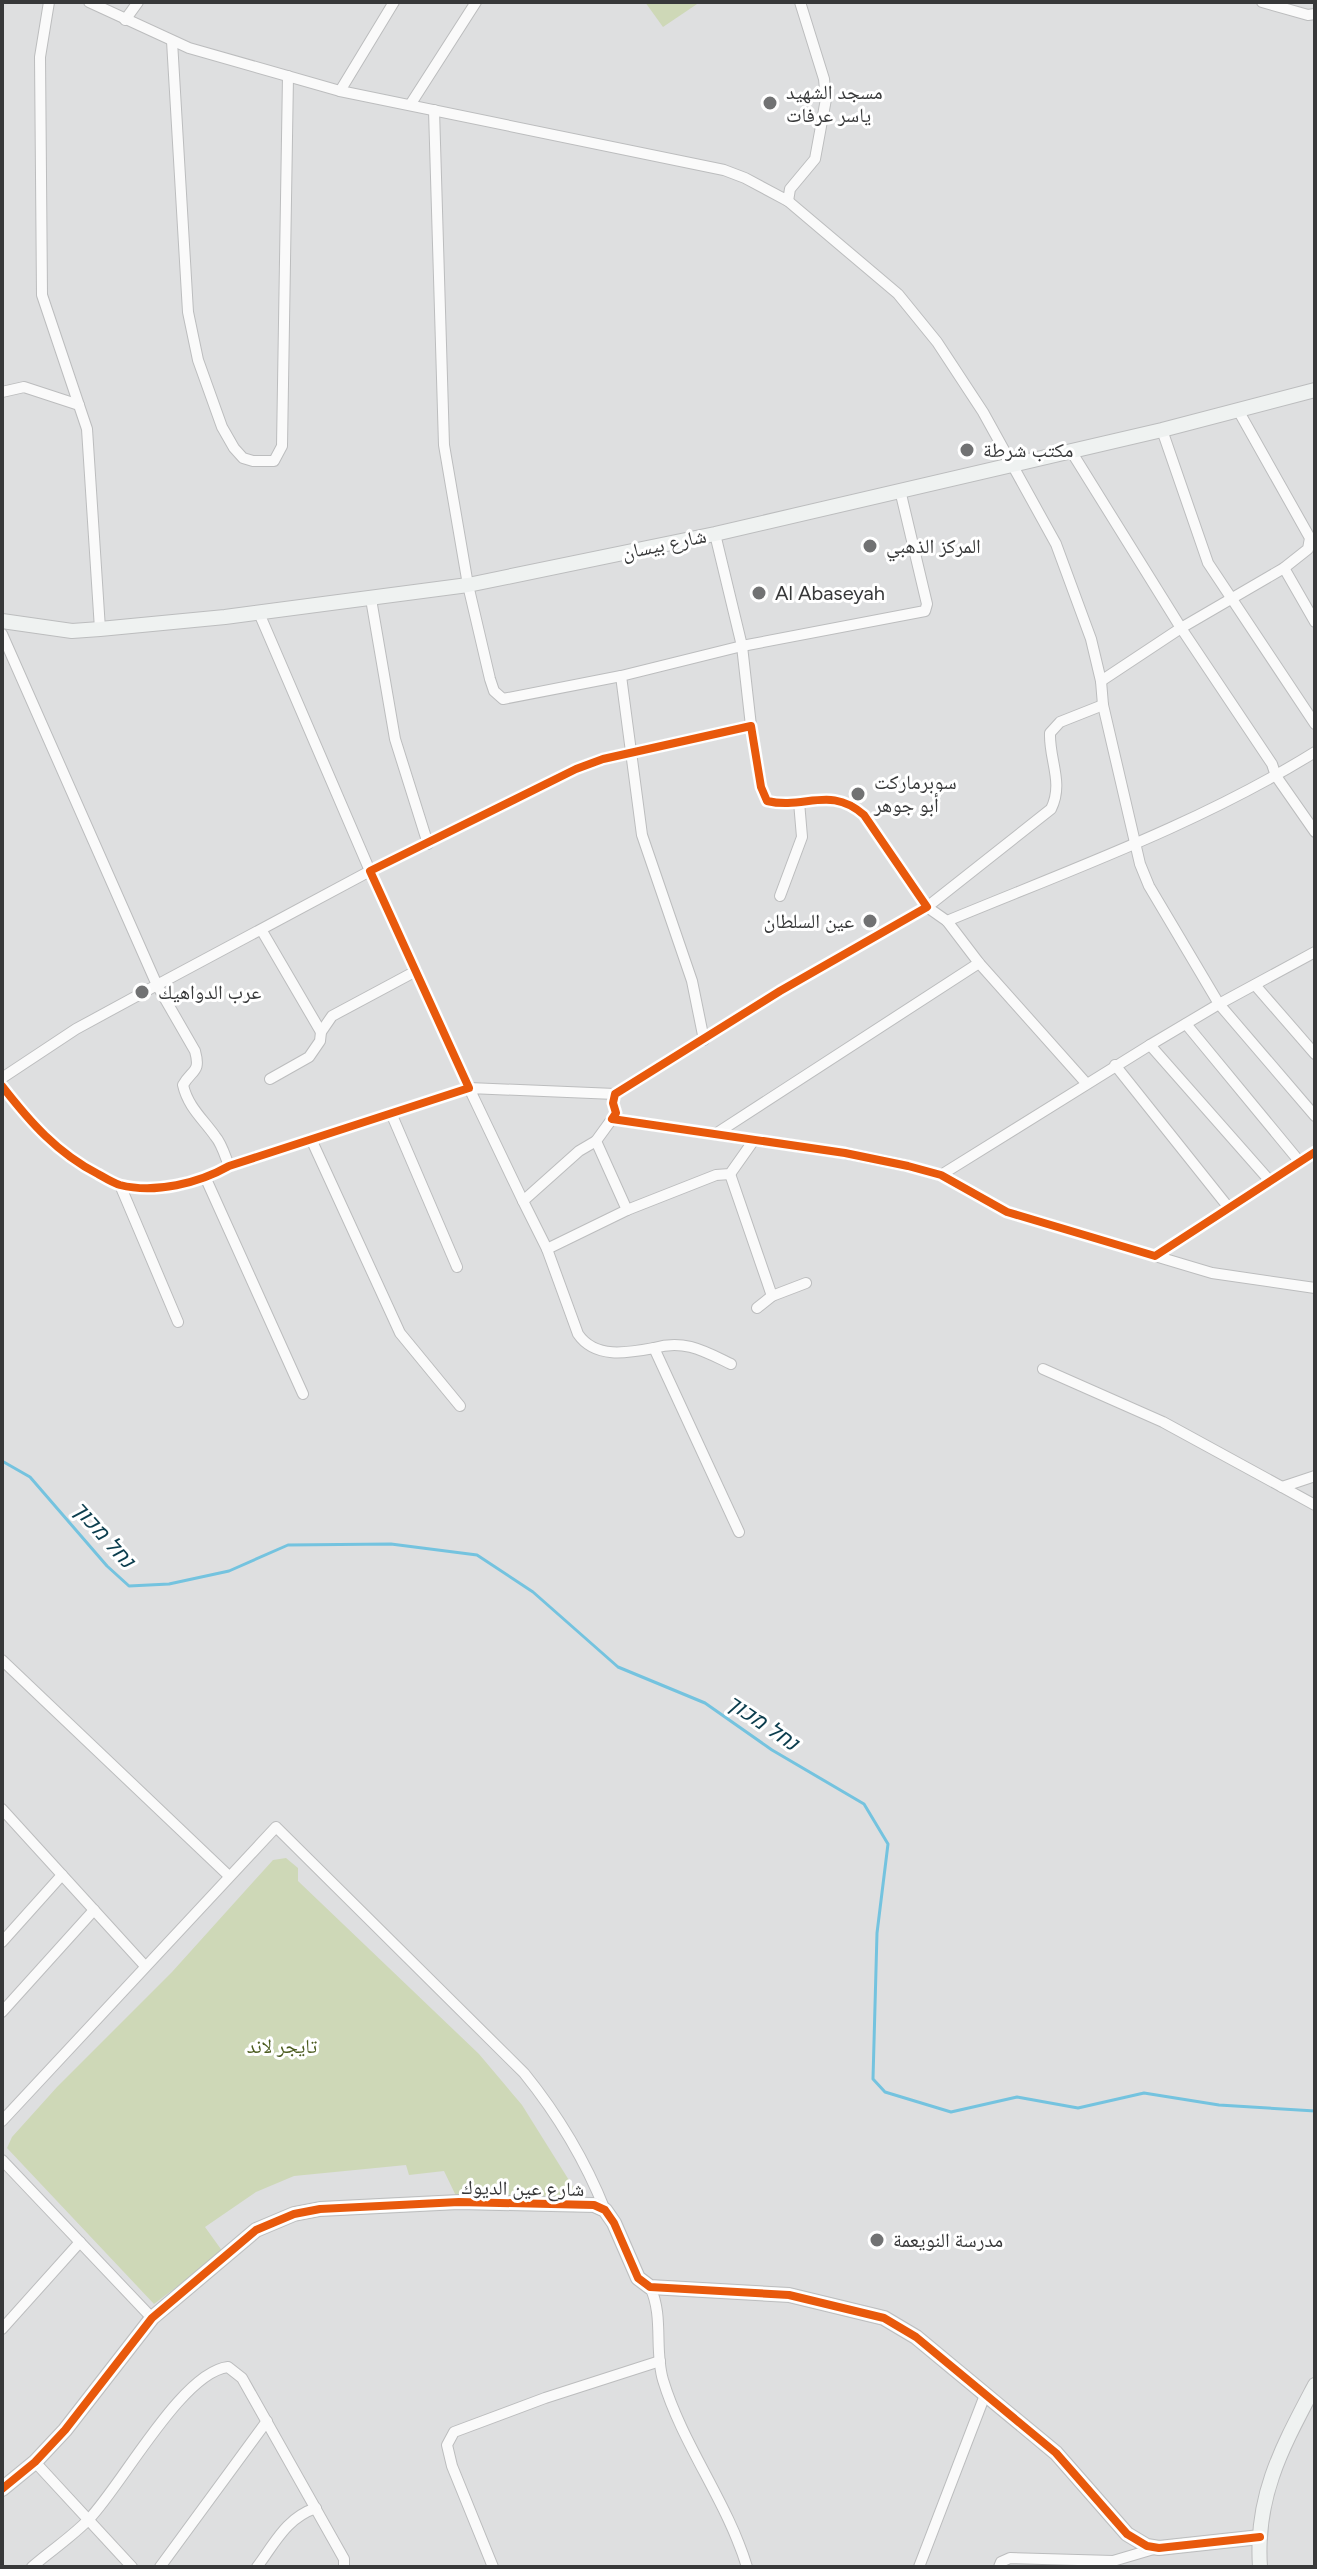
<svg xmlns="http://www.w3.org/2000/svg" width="1317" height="2569" viewBox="0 0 1317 2569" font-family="Figtree,'Noto Naskh Arabic',Heebo,sans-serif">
<rect width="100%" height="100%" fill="#dedfe0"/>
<!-- green -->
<g fill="#ced8b7">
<path d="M 645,2 L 700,2 L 663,27 Z"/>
<path d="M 286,1858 L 298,1868 L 298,1881 L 479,2054 L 522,2105 L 577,2193 L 572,2199 L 457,2198 L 444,2171 L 409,2175 L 406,2165 L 294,2176 L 256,2192 L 205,2227 L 223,2252 L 154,2304 L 7,2148 L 12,2137 L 57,2087 L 172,1972 L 273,1860 Z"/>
</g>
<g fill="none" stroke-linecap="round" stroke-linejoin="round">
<!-- stream -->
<path stroke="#74c3df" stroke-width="3" d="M 2,1461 L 30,1477 L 107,1566 L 129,1586 L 169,1584 L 229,1571 L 288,1545 L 391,1544 L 477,1555 L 533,1592 L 618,1667 L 705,1703 L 772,1750 L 864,1804 L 888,1844 L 877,1933 L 873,2079 L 885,2092 L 951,2112 L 1017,2097 L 1078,2108 L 1144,2093 L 1219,2105 L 1315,2111"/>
<defs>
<g id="street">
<path d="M 49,2 L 40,57 L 42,295 L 87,429 L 100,629"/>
<path d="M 89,2 L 189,48 L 340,91 L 724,170 L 745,178 L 788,201 L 790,189 L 815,159 L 826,99 L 824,79 L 800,2"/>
<path d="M 1262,2 L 1308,15 L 1315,14"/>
<path d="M 125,20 L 138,2"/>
<path d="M 172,41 L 188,312 L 198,360 L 222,427 L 234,448 L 243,458 L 253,461 L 274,461 L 282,446 L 288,76"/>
<path d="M 340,91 L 394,2"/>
<path d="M 410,105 L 476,2"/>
<path d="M 434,110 L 444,445 L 468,585 L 490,679 L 494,691 L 503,699 L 621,676"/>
<path d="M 788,201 L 898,294 L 937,342 L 983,412 L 1056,544 L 1091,639 L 1101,681 L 1103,705 L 1140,864 L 1149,886 L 1219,1004 L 1315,952"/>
<path d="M 2,392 L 24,387 L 79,405"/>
<path d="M 1162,430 L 1208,563 L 1315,724"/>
<path d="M 1071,451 L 1181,628 L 1272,764 L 1276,776 L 1315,832"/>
<path d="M 715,534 L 742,646 L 751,726"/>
<path d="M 1284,568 L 1315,622"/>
<path d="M 371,599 L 395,739 L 428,844"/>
<path d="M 2,634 L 157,985 L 76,1029 L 2,1078"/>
<path d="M 1101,681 L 1181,628 L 1284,568 L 1308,549 L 1310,538 L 1238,410"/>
<path d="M 780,896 L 802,837 L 799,802"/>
<path d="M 947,921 C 1070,870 1201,823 1315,752"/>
<path d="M 262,931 L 321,1032"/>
<path d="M 1255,985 L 1315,1054"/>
<path d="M 1186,1024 L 1299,1161"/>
<path d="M 704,1040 L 692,981 L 642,835 L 621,676 L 742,646 L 925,611 L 927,604 L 900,490"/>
<path d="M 1115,1065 L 1229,1208"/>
<path d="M 270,1079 L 309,1057 L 320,1041 L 321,1032 L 332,1016 L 416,971"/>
<path d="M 1086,1083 L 979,963 L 947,921 L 927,907 L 1051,809 C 1064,783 1049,760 1050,733 L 1060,722 L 1103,705"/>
<path d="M 2,1086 C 30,1122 57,1153 98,1174 C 105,1178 113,1183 120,1185 C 155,1194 199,1183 229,1166 L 469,1088 L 370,871 L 576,769 L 603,759 L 751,726 L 761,787 L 767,801 C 805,810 830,785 864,815 L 927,907 L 780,991 L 615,1094 L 613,1103 L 616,1113 L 612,1119 L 845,1153 L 908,1166 L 941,1175 L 1007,1212 L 1155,1256 L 1315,1152"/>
<path d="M 391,1113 L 457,1267"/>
<path d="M 612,1119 L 596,1141 L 579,1151 L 523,1201 L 547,1249 L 578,1334 C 595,1359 627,1353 654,1348 L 739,1532"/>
<path d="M 717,1133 L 979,963"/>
<path d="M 311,1139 L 400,1333 L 460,1406"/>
<path d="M 229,1166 C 225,1156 222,1144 215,1136 C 203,1119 188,1107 183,1085 C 192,1069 201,1073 195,1051 L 157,985 L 370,871 L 259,613"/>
<path d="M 730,1174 L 772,1296"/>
<path d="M 941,1175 L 1150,1045"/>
<path d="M 206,1179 L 303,1394"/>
<path d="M 1269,1180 L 1150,1045 L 1219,1004 L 1315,1116"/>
<path d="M 120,1185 L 178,1322"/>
<path d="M 523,1201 L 469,1088 L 615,1094"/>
<path d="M 627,1210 L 716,1175 L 730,1174 L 754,1140"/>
<path d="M 547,1249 L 627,1210 L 596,1141"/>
<path d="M 1155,1256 L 1212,1273 L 1315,1288"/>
<path d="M 757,1308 L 772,1296 L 806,1283"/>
<path d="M 654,1348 C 684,1339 704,1351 731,1364"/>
<path d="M 1043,1369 L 1163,1422 L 1315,1505"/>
<path d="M 1282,1487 L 1315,1476"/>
<path d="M 2,1660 L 229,1876"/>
<path d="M 2,1809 L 145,1966"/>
<path d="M 2,1942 L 62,1875"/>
<path d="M 2,2012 L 94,1910"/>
<path d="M 2,2121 L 276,1827 L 524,2073 C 558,2115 585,2160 605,2210"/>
<path d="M 2,2160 L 152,2318"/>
<path d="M 650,2287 C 664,2316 654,2350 663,2380 C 683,2446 727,2501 747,2567"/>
<path d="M 2,2329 L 80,2242"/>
<path d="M 35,2462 L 132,2567"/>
<path d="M 32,2567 C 50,2551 72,2537 89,2519 C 122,2485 182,2372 228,2367 L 242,2378 L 344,2559 L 344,2567"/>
<path d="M 160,2567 L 267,2421"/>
<path d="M 257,2567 C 275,2543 286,2518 316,2508"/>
<path d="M 493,2567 L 452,2466 L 447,2445 L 454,2432 L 545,2398 L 660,2361"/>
<path d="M 919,2567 L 985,2395"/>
<path d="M 999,2567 L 1001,2562 L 1010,2558 L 1113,2561 L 1157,2548"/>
</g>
<g id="secondary">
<path d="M 2,621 L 72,631 L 100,629 L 225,617 L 468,585 L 715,534 L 1162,430 L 1315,390"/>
<path d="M 2,2489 L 35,2462 L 65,2430 L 152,2318 L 256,2230 L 294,2214 L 320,2209 L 459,2202 L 594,2205 L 605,2210 L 614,2223 L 638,2278 L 650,2287 L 789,2295 L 884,2318 L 916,2337 L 1056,2453 L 1127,2534 L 1147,2546 L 1159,2548 L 1260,2537"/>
<path d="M 1260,2567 C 1255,2495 1283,2446 1315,2385"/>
</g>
</defs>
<!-- street casing -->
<use href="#street" stroke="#bcbdbe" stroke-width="12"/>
<!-- secondary casing -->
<use href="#secondary" stroke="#bcbdbe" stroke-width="16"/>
<!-- street -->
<use href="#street" stroke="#fafafa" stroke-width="10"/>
<!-- secondary -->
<use href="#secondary" stroke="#eff2f1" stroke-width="14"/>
<defs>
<g id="cycleway">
<path d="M 2,1086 C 30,1122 57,1153 98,1174 C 105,1178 113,1183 120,1185 C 155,1194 199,1183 229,1166 L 469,1088 L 370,871 L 576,769 L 603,759 L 751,726 L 761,787 L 767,801 C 805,810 830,785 864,815 L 927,907 L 780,991 L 615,1094 L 613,1103 L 616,1113 L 612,1119 L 845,1153 L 908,1166 L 941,1175 L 1007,1212 L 1155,1256 L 1315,1152"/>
<path d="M 2,2489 L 35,2462 L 65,2430 L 152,2318 L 256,2230 L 294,2214 L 320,2209 L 459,2202 L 594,2205 L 605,2210 L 614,2223 L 638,2278 L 650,2287 L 789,2295 L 884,2318 L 916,2337 L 1056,2453 L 1127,2534 L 1147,2546 L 1159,2548 L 1260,2537"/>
</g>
</defs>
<!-- cycleway casing -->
<use href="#cycleway" stroke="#fff" stroke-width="13"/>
<!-- cycleway -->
<use href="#cycleway" stroke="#e8590c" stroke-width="8"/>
</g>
<!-- markers -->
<g fill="#717273" stroke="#fff" stroke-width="3">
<circle cx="770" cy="103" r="8"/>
<circle cx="967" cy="450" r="8"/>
<circle cx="870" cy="546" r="8"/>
<circle cx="759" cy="593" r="8"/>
<circle cx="858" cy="794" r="8"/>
<circle cx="870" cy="921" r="8"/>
<circle cx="142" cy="992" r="8"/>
<circle cx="877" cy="2240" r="8"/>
</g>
<g text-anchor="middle" stroke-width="6" stroke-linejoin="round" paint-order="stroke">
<!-- poi labels -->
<g font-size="20" fill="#373839" stroke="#fff" text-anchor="start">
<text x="786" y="99">مسجد الشهيد<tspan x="786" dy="23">ياسر عرفات</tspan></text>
<text x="983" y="457">مكتب شرطة</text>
<text x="886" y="553">المركز الذهبي</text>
<text x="775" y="600">Al Abaseyah</text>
<text x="874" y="789">سوبرماركت<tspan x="874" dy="23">أبو جوهر</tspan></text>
<text x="854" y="928" text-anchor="end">عين السلطان</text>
<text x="158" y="999">عرب الدواهيك</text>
<text x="893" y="2247">مدرسة النويعمة</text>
</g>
<!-- street labels -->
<g font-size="20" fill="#373839" stroke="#fff">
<text transform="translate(664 544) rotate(-12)" y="7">شارع بيسان</text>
<text transform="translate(523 2188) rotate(1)" y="7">شارع عين الديوك</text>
</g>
<!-- park labels -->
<g font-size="20" fill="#4c5c20" stroke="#fff">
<text x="282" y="2053">تايجر لاند</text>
</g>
<!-- water labels -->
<g font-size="22" font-style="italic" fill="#0b3d4d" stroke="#fff">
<text transform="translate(104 1534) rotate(48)" y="8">נחל מכוך</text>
<text transform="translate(763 1722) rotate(34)" y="8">נחל מכוך</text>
</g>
</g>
<!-- border -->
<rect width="1317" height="2569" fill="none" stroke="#373839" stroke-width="8"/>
</svg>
